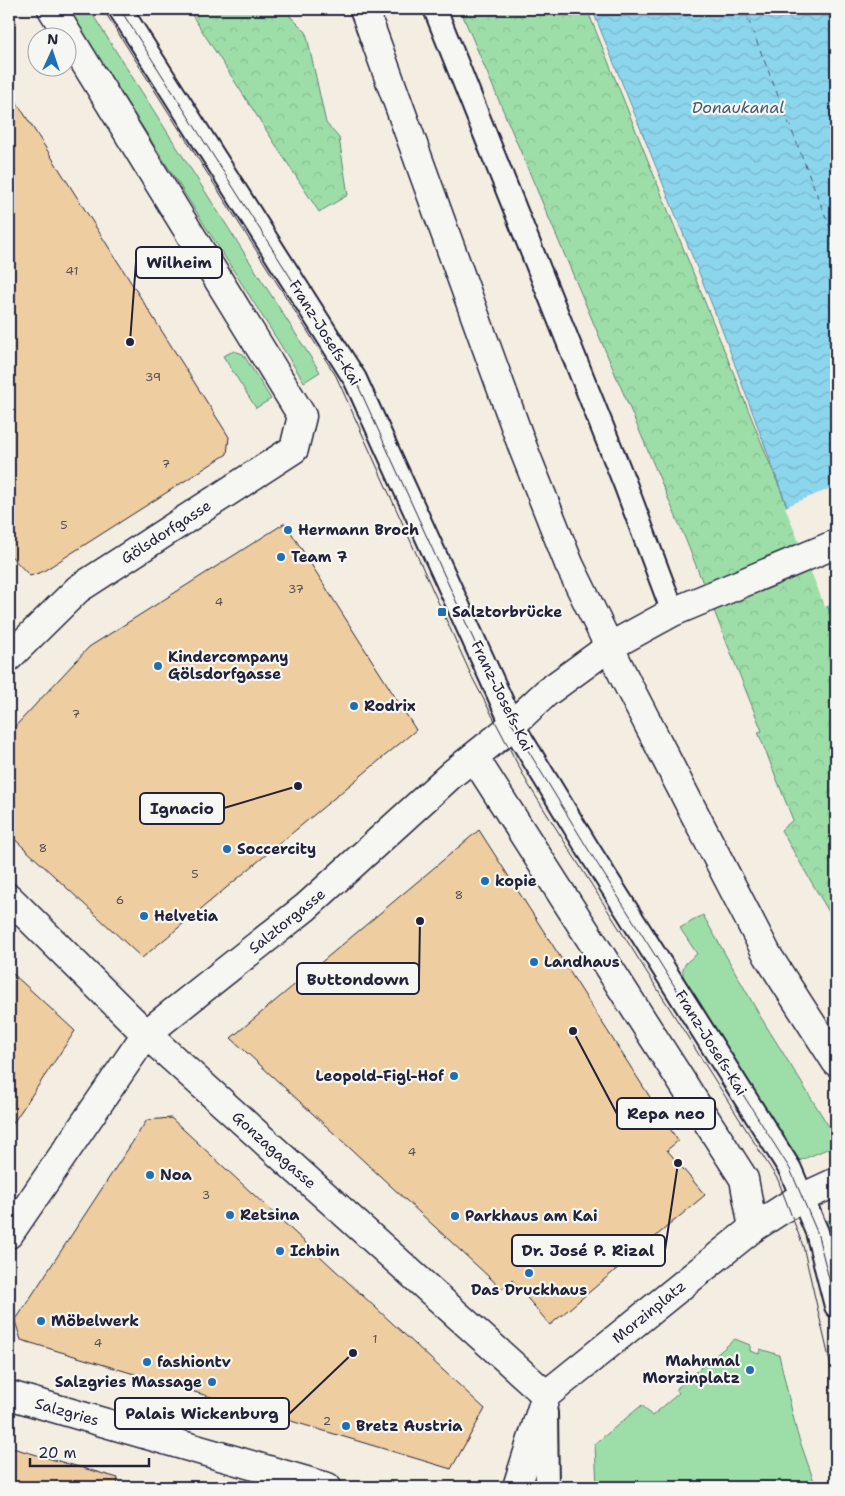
<svg xmlns="http://www.w3.org/2000/svg" width="845" height="1496" viewBox="0 0 845 1496" font-family="'Shantell Sans',sans-serif">
<defs>
<pattern id="park-crowns" width="20" height="18" patternUnits="userSpaceOnUse" patternTransform="scale(1.25)"><rect width="20" height="18" fill="#9ddea8"/><path d="M2 6a3 3 0 1 1 6 0M12 15a3 3 0 1 1 6 0" fill="none" stroke="#87be92"/></pattern>
<pattern id="water-waves" width="16" height="10" patternUnits="userSpaceOnUse" patternTransform="scale(1.25)"><rect width="16" height="10" fill="#8cd6ed"/><path d="M0 5q4-4 8 0t8 0" fill="none" stroke="#78b7cc"/></pattern>
</defs>
<rect width="100%" height="100%" fill="#f4eee2"/>
<filter id="ink" filterUnits="userSpaceOnUse"><feTurbulence type="fractalNoise" baseFrequency=".02" numOctaves="2"/><feDisplacementMap in="SourceGraphic" scale="10" xChannelSelector="R" yChannelSelector="G"/><feConvolveMatrix kernelMatrix="1 2 1 2 8 2 1 2 1" color-interpolation-filters="sRGB"/></filter>
<g filter="url(#ink)">
<!-- grass -->
<g fill="#9ddea8" stroke="#608072">
<path d="M 68,9 L 89,9 L 320,372 L 304,382 Z"/>
<path d="M 234,351 L 243,354 L 271,399 L 256,408 L 223,356 Z"/>
<path d="M 703,915 L 760,1016 L 836,1138 L 836,1148 L 827,1149 L 799,1161 L 684,978 C 680,965 687,962 697,954 L 680,928 Z"/>
<path d="M 836,1220 L 836,1258 L 826,1221 Z"/>
<path d="M 735,1339 L 750,1345 L 750,1351 L 759,1354 L 760,1349 L 779,1355 L 797,1433 L 816,1487 L 597,1487 L 595,1444 L 642,1405 L 652,1416 L 679,1393 L 676,1389 Z"/>
</g>
<!-- park -->
<g fill="url(#park-crowns)" stroke="#608072">
<path d="M 188,9 L 288,9 L 290,16 L 306,32 L 326,123 L 339,138 L 348,195 L 319,212 Z"/>
<path d="M 460,9 L 587,9 L 836,628 L 836,924 L 781,830 L 793,820 L 758,732 L 762,731 L 685,538 Z"/>
</g>
<!-- water -->
<path fill="url(#water-waves)" stroke="#628ea6" d="M 592,9 L 836,9 L 836,627 L 787,506 L 721,327 Z"/>
<!-- pier -->
<path fill="#f4eee2" d="M 836,486 L 836,602 L 825,607 L 785,507 Z"/>
<g fill="none" stroke-linecap="round" stroke-linejoin="round">
<!-- ferry -->
<path stroke="#425870" stroke-width="1" stroke-dasharray="6 5" stroke-linecap="butt" d="M 744,9 L 836,243"/>
</g>
<!-- building -->
<g fill="#eecda0" stroke="#22223b">
<path d="M 9,90 L 229,437 L 227,454 L 42,572 L 30,576 L 9,554 Z"/>
<path d="M 285,523 L 416,730 L 142,958 L 9,834 L 9,733 L 89,647 Z"/>
<path d="M 479,830 L 678,1141 L 667,1150 L 705,1195 L 550,1325 L 512,1280 L 502,1289 L 231,1038 Z"/>
<path d="M 9,970 L 75,1031 L 9,1129 Z"/>
<path d="M 171,1118 L 485,1409 L 451,1469 L 21,1340 L 15,1321 L 147,1120 Z"/>
<path d="M 9,1447 L 118,1478 L 117,1487 L 9,1487 Z"/>
</g>
<g fill="none" stroke-linecap="round" stroke-linejoin="round">
<defs>
<g id="lane">
<path d="M 120,9 L 355,379 L 512,724 L 588,849 L 790,1169 L 817,1232 L 836,1306"/>
<path d="M 435,9 L 625,484 L 673,612"/>
<path d="M 546,1413 L 547,1487"/>
</g>
<g id="street">
<path d="M 9,657 L 78,589 L 294,449 L 302,416 L 52,9"/>
<path d="M 474,757 L 744,1179 L 753,1228"/>
<path d="M 9,898 L 146,1034 L 546,1395"/>
<path d="M 9,1234 L 146,1034 L 306,907 L 452,774 L 501,735 L 546,693 L 609,647"/>
<path d="M 9,1395 L 327,1487"/>
<path d="M 517,1487 L 546,1395 L 753,1228 L 795,1201 L 836,1182"/>
</g>
<path id="secondary" d="M 609,647 L 673,612 L 836,544"/>
<path id="primary" d="M 364,9 L 523,448 L 569,564 L 627,683 L 768,956 L 836,1062"/>
</defs>
<!-- lane casing -->
<use href="#lane" stroke="#22223b" stroke-width="26"/>
<!-- street casing -->
<use href="#street" stroke="#22223b" stroke-width="31"/>
<!-- secondary casing -->
<use href="#secondary" stroke="#22223b" stroke-width="31"/>
<!-- primary casing -->
<use href="#primary" stroke="#22223b" stroke-width="31"/>
<!-- lane -->
<use href="#lane" stroke="#f6f6f2" stroke-width="22"/>
<!-- street -->
<use href="#street" stroke="#f6f6f2" stroke-width="28"/>
<!-- secondary -->
<use href="#secondary" stroke="#f6f6f2" stroke-width="28"/>
<!-- primary -->
<use href="#primary" stroke="#f6f6f2" stroke-width="28"/>
<!-- tram -->
<g stroke="#22223b" stroke-width="1">
<path d="M 103,9 L 336,376 L 472,677 L 528,784 L 778,1180 L 803,1246 L 836,1388"/>
<path d="M 120,9 L 355,379 L 512,724 L 588,849 L 790,1169 L 817,1232 L 836,1306"/>
</g>
</g>
</g>
<!-- markers -->
<g fill="#1f6fb2" stroke="#f6f6f2" stroke-width="2">
<circle cx="288" cy="530" r="5"/>
<circle cx="281" cy="557" r="5"/>
<rect x="437" y="607" width="10" height="10" rx="2.5"/>
<circle cx="158" cy="666" r="5"/>
<circle cx="354" cy="706" r="5"/>
<circle cx="227" cy="849" r="5"/>
<circle cx="485" cy="881" r="5"/>
<circle cx="144" cy="916" r="5"/>
<circle cx="534" cy="962" r="5"/>
<circle cx="454" cy="1076" r="5"/>
<circle cx="150" cy="1175" r="5"/>
<circle cx="230" cy="1215" r="5"/>
<circle cx="455" cy="1216" r="5"/>
<circle cx="280" cy="1251" r="5"/>
<circle cx="529" cy="1273" r="5"/>
<circle cx="41" cy="1321" r="5"/>
<circle cx="147" cy="1362" r="5"/>
<circle cx="750" cy="1370" r="5"/>
<circle cx="212" cy="1382" r="5"/>
<circle cx="346" cy="1426" r="5"/>
</g>
<g text-anchor="middle" stroke-width="4.5" stroke-linejoin="round" paint-order="stroke">
<!-- number labels -->
<g font-size="12" fill="#554d54">
<text x="72" y="275">41</text>
<text x="153" y="381">39</text>
<text x="166" y="468">7</text>
<text x="64" y="529">5</text>
<text x="296" y="593">37</text>
<text x="219" y="606">4</text>
<text x="76" y="718">7</text>
<text x="43" y="852">8</text>
<text x="195" y="878">5</text>
<text x="459" y="899">8</text>
<text x="120" y="904">6</text>
<text x="412" y="1156">4</text>
<text x="206" y="1199">3</text>
<text x="375" y="1343">1</text>
<text x="98" y="1347">4</text>
<text x="327" y="1425">2</text>
</g>
<!-- street labels -->
<g font-size="15" fill="#22223b" stroke="#f6f6f2">
<text transform="translate(325 333) rotate(58)" y="5">Franz-Josefs-Kai</text>
<text transform="translate(166 532) rotate(-33)" y="5">Gölsdorfgasse</text>
<text transform="translate(502 696) rotate(64)" y="5">Franz-Josefs-Kai</text>
<text transform="translate(287 921) rotate(-39)" y="5">Salztorgasse</text>
<text transform="translate(711 1043) rotate(58)" y="5">Franz-Josefs-Kai</text>
<text transform="translate(274 1150) rotate(42)" y="5">Gonzagagasse</text>
<text transform="translate(649 1312) rotate(-39)" y="5">Morzinplatz</text>
<text transform="translate(67 1412) rotate(16)" y="5">Salzgries</text>
</g>
<!-- poi labels -->
<g font-size="15" font-weight="bold" fill="#22223b" stroke="#f6f6f2" text-anchor="start">
<text x="298" y="535">Hermann Broch</text>
<text x="291" y="562">Team 7</text>
<text x="452" y="617">Salztorbrücke</text>
<text x="168" y="662">Kindercompany<tspan x="168" dy="17">Gölsdorfgasse</tspan></text>
<text x="364" y="711">Rodrix</text>
<text x="237" y="854">Soccercity</text>
<text x="495" y="886">kopie</text>
<text x="154" y="921">Helvetia</text>
<text x="544" y="967">Landhaus</text>
<text x="444" y="1081" text-anchor="end">Leopold-Figl-Hof</text>
<text x="160" y="1180">Noa</text>
<text x="240" y="1220">Retsina</text>
<text x="465" y="1221">Parkhaus am Kai</text>
<text x="290" y="1256">Ichbin</text>
<text x="529" y="1295" text-anchor="middle">Das Druckhaus</text>
<text x="51" y="1326">Möbelwerk</text>
<text x="740" y="1366" text-anchor="end">Mahnmal<tspan x="740" dy="17">Morzinplatz</tspan></text>
<text x="157" y="1367">fashiontv</text>
<text x="202" y="1387" text-anchor="end">Salzgries Massage</text>
<text x="356" y="1431">Bretz Austria</text>
</g>
<!-- water labels -->
<g font-size="16" font-style="italic" fill="#425870" stroke="#f6f6f2">
<text x="738" y="113">Donaukanal</text>
</g>
</g>
<!-- callouts -->
<path fill="none" stroke="#22223b" stroke-width="2" d="M130 342L136 262M298 786L224 808M420 921L419 979M573 1031L617 1114M678 1163L665 1250M353 1353L289 1414"/>
<g fill="#22223b" stroke="#f6f6f2" stroke-width="2">
<circle cx="130" cy="342" r="5"/>
<circle cx="298" cy="786" r="5"/>
<circle cx="420" cy="921" r="5"/>
<circle cx="573" cy="1031" r="5"/>
<circle cx="678" cy="1163" r="5"/>
<circle cx="353" cy="1353" r="5"/>
</g>
<g fill="#f6f6f2" stroke="#22223b" stroke-width="2">
<rect x="136" y="247" width="86" height="31" rx="5"/>
<rect x="140" y="793" width="84" height="31" rx="5"/>
<rect x="297" y="963" width="122" height="31" rx="5"/>
<rect x="617" y="1098" width="98" height="31" rx="5"/>
<rect x="512" y="1235" width="153" height="31" rx="5"/>
<rect x="115" y="1398" width="174" height="31" rx="5"/>
</g>
<g font-size="16" text-anchor="middle" font-weight="bold" fill="#22223b">
<text x="179" y="268">Wilheim</text>
<text x="182" y="814">Ignacio</text>
<text x="358" y="985">Buttondown</text>
<text x="666" y="1119">Repa neo</text>
<text x="588" y="1256">Dr. José P. Rizal</text>
<text x="202" y="1419">Palais Wickenburg</text>
</g>
<!-- margin -->
<rect width="845" height="1496" fill="none" stroke="#f6f6f2" stroke-width="30"/>
<rect x="15" y="15" width="815" height="1466" fill="none" stroke="#22223b" stroke-width="2" filter="url(#ink)"/>
<!-- north arrow -->
<g transform="translate(52 52) rotate(3)"><circle r="24" fill="#f6f6f2" stroke="#a1a1a9"/>
<path d="M0-4L9 19L0 12L-9 19Z" fill="#1f6fb2"/>
<text y="-8" font-size="14" font-weight="bold" text-anchor="middle" fill="#22223b">N</text>
</g>
<!-- scale -->
<path d="M30 1458v8h119v-8" fill="none" stroke="#22223b" stroke-width="2.5"/>
<text x="38" y="1458" font-size="15" fill="#22223b" stroke="#f6f6f2" stroke-width="4" paint-order="stroke">20 m</text>
</svg>
